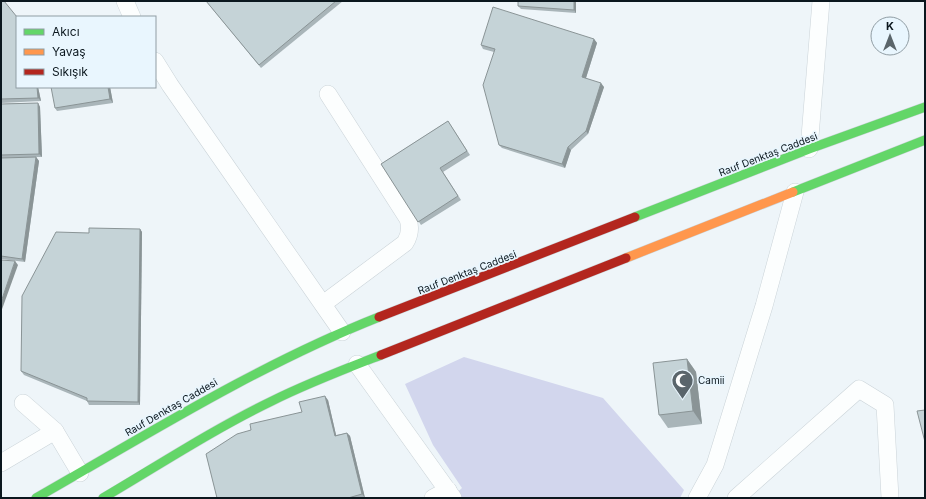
<svg xmlns="http://www.w3.org/2000/svg" width="926" height="499" viewBox="0 0 926 499" font-family="Inter,sans-serif">
<rect width="100%" height="100%" fill="#eef5f9"/>
<!-- green -->
<path fill="#d2d6ed" d="M 464,357 L 603,398 L 684,490 L 680,498 L 451,498 L 462,488 L 433,445 L 405,384 Z"/>
<g fill="none" stroke-linecap="round" stroke-linejoin="round">
<defs>
<g id="street">
<path d="M 125,1 L 132,17"/>
<path d="M 155,61 L 170,85 L 342,332"/>
<path d="M 809,149 L 821,1"/>
<path d="M 323,304 L 405,243 C 410,235 411,228 408,219 L 328,94"/>
<path d="M 357,364 L 453,498"/>
<path d="M 23,403 L 55,431"/>
<path d="M 1,463 L 55,431 L 80,473"/>
<path d="M 433,498 L 448,490"/>
<path d="M 697,498 L 715,465 L 764,306 L 795,192"/>
<path d="M 736,498 L 859,389 L 885,405 L 890,498"/>
</g>
<g id="fast">
<path d="M 793,192 L 925,140"/>
<path d="M 635,217 L 809,149 L 925,107"/>
<path d="M 36,498 C 148,434 258,365 379,317"/>
<path d="M 103,498 C 159,465 214,429 272,401 C 308,383 345,369 381,355"/>
</g>
<path id="slow" d="M 626,258 L 793,192"/>
<g id="jam">
<path d="M 379,317 L 635,217"/>
<path d="M 381,355 L 626,258"/>
</g>
</defs>
<!-- street casing -->
<use href="#street" stroke="#cad3d8" stroke-width="18"/>
<!-- fast casing -->
<use href="#fast" stroke="#cad3d8" stroke-width="10"/>
<!-- slow casing -->
<use href="#slow" stroke="#cad3d8" stroke-width="10"/>
<!-- jam casing -->
<use href="#jam" stroke="#cad3d8" stroke-width="10"/>
<!-- street -->
<use href="#street" stroke="#fcfefe" stroke-width="17"/>
<!-- fast -->
<use href="#fast" stroke="#63d668" stroke-width="9"/>
<!-- slow -->
<use href="#slow" stroke="#ff974d" stroke-width="9"/>
<!-- jam -->
<use href="#jam" stroke="#b3261e" stroke-width="9"/>
</g>
<!-- wall -->
<g fill="#a9b5b9">
<path d="M 1,1 L 17,87 L 38,87 L 41,101 L 1,103 Z"/>
<path d="M 206,1 L 343,1 L 261,68 Z"/>
<path d="M 518,1 L 576,1 L 576,13 L 521,9 L 518,6 Z"/>
<path d="M 594,39 L 597,43 L 586,78 L 604,87 L 588,134 L 571,150 L 565,168 L 502,148 L 499,145 L 494,52 L 483,49 L 481,45 Z"/>
<path d="M 110,87 L 113,103 L 57,111 L 55,108 Z"/>
<path d="M 38,103 L 40,107 L 42,157 L 36,157 L 39,161 L 25,262 L 1,259 L 1,104 Z"/>
<path d="M 448,121 L 470,155 L 443,172 L 461,200 L 421,225 L 381,164 Z"/>
<path d="M 140,229 L 142,232 L 140,405 L 89,405 L 87,401 L 24,375 L 21,371 L 89,233 Z"/>
<path d="M 687,359 L 696,372 L 702,424 L 668,428 L 659,415 Z"/>
<path d="M 328,400 L 336,435 L 347,433 L 350,436 L 365,498 L 217,498 L 251,430 L 302,412 Z"/>
</g>
<!-- shaded-wall -->
<g fill="#8a9496">
<path d="M 574,1 L 576,1 L 576,13 L 574,10 Z"/>
<path d="M 594,39 L 597,43 L 585,81 L 582,77 Z"/>
<path d="M 601,83 L 604,87 L 588,134 L 586,131 Z"/>
<path d="M 37,87 L 38,87 L 41,101 L 38,98 Z"/>
<path d="M 108,87 L 110,87 L 113,103 L 110,99 Z"/>
<path d="M 38,103 L 40,107 L 42,157 L 39,154 Z"/>
<path d="M 568,147 L 571,150 L 565,168 L 562,164 Z"/>
<path d="M 36,157 L 39,161 L 25,262 L 22,259 Z"/>
<path d="M 140,229 L 142,232 L 140,405 L 138,402 Z"/>
<path d="M 15,261 L 18,265 L 1,312 L 1,302 Z"/>
<path d="M 687,359 L 696,372 L 702,424 L 693,411 Z"/>
<path d="M 325,396 L 328,400 L 337,439 L 335,436 Z"/>
<path d="M 347,433 L 350,436 L 365,498 L 362,494 Z"/>
</g>
<!-- building -->
<g fill="#c5d3d7" stroke="#8a9496">
<path d="M 1,1 L 4,1 L 17,17 L 17,87 L 37,87 L 38,98 L 1,99 Z"/>
<path d="M 206,1 L 336,1 L 259,65 Z"/>
<path d="M 518,1 L 574,1 L 574,10 L 518,6 Z"/>
<path d="M 493,7 L 594,39 L 582,77 L 601,83 L 586,131 L 568,147 L 562,164 L 499,145 L 483,85 L 495,49 L 481,45 Z"/>
<path d="M 51,87 L 108,87 L 110,99 L 55,108 Z"/>
<path d="M 38,103 L 39,154 L 1,155 L 1,104 Z"/>
<path d="M 448,121 L 467,151 L 440,168 L 458,196 L 418,222 L 381,164 Z"/>
<path d="M 36,157 L 22,259 L 1,256 L 1,158 Z"/>
<path d="M 89,228 L 140,229 L 138,402 L 87,401 L 87,398 L 21,371 L 22,296 L 56,232 L 89,233 Z"/>
<path d="M 1,260 L 15,261 L 1,302 Z"/>
<path d="M 687,359 L 693,411 L 659,415 L 653,363 Z"/>
<path d="M 325,396 L 335,436 L 347,433 L 362,494 L 348,498 L 217,498 L 206,454 L 237,434 L 251,430 L 250,424 L 302,412 L 299,402 Z"/>
<path d="M 925,410 L 925,442 L 917,411 Z"/>
</g>
<!-- icons -->
<defs>
<symbol id="mosque-pin" viewBox="-11 -11 22 30"><path d="M0 17L-7.5 6A9.5 9.5 0 1 1 7.5 6Z" fill="#5a656b" stroke="#e9f6fe"/><path d="M3.5-4.9A6 6 0 1 0 3.5 4.9A5 5 0 1 1 3.5-4.9Z" fill="#fff"/></symbol>
</defs>
<g fill-rule="evenodd">
<use href="#mosque-pin" x="670" y="368" width="25" height="34"/>
</g>
<g text-anchor="middle" stroke-width="3.5" stroke-linejoin="round" paint-order="stroke">
<!-- street labels -->
<g font-size="10" fill="#0b171e" stroke="#e9f6fe">
<text transform="translate(768 154) rotate(-21)" y="4">Rauf Denktaş Caddesi</text>
<text transform="translate(467 272) rotate(-21)" y="4">Rauf Denktaş Caddesi</text>
<text transform="translate(171 407) rotate(-30)" y="4">Rauf Denktaş Caddesi</text>
</g>
<!-- poi labels -->
<g font-size="10" fill="#0b171e" stroke="#e9f6fe" text-anchor="start">
<text x="698" y="384">Camii</text>
</g>
</g>
<!-- border -->
<rect width="926" height="499" fill="none" stroke="#0b171e" stroke-width="4"/>
<!-- legend -->
<rect x="16" y="16" width="140" height="72" fill="#e9f6fe" stroke="#909da4"/>
<rect x="24" y="29" width="20" height="6" fill="#63d668" stroke="#909da4"/>
<text x="52" y="36" font-size="12" fill="#0b171e">Akıcı</text>
<rect x="24" y="49" width="20" height="6" fill="#ff974d" stroke="#909da4"/>
<text x="52" y="56" font-size="12" fill="#0b171e">Yavaş</text>
<rect x="24" y="69" width="20" height="6" fill="#b3261e" stroke="#909da4"/>
<text x="52" y="76" font-size="12" fill="#0b171e">Sıkışık</text>
<!-- north arrow -->
<g transform="translate(890 36)"><circle r="19" fill="#e9f6fe" stroke="#909da4"/>
<path d="M0-3L7 15L0 10L-7 15Z" fill="#5a656b"/>
<text y="-6" font-size="11" font-weight="bold" text-anchor="middle" fill="#0b171e">K</text>
</g>
</svg>
